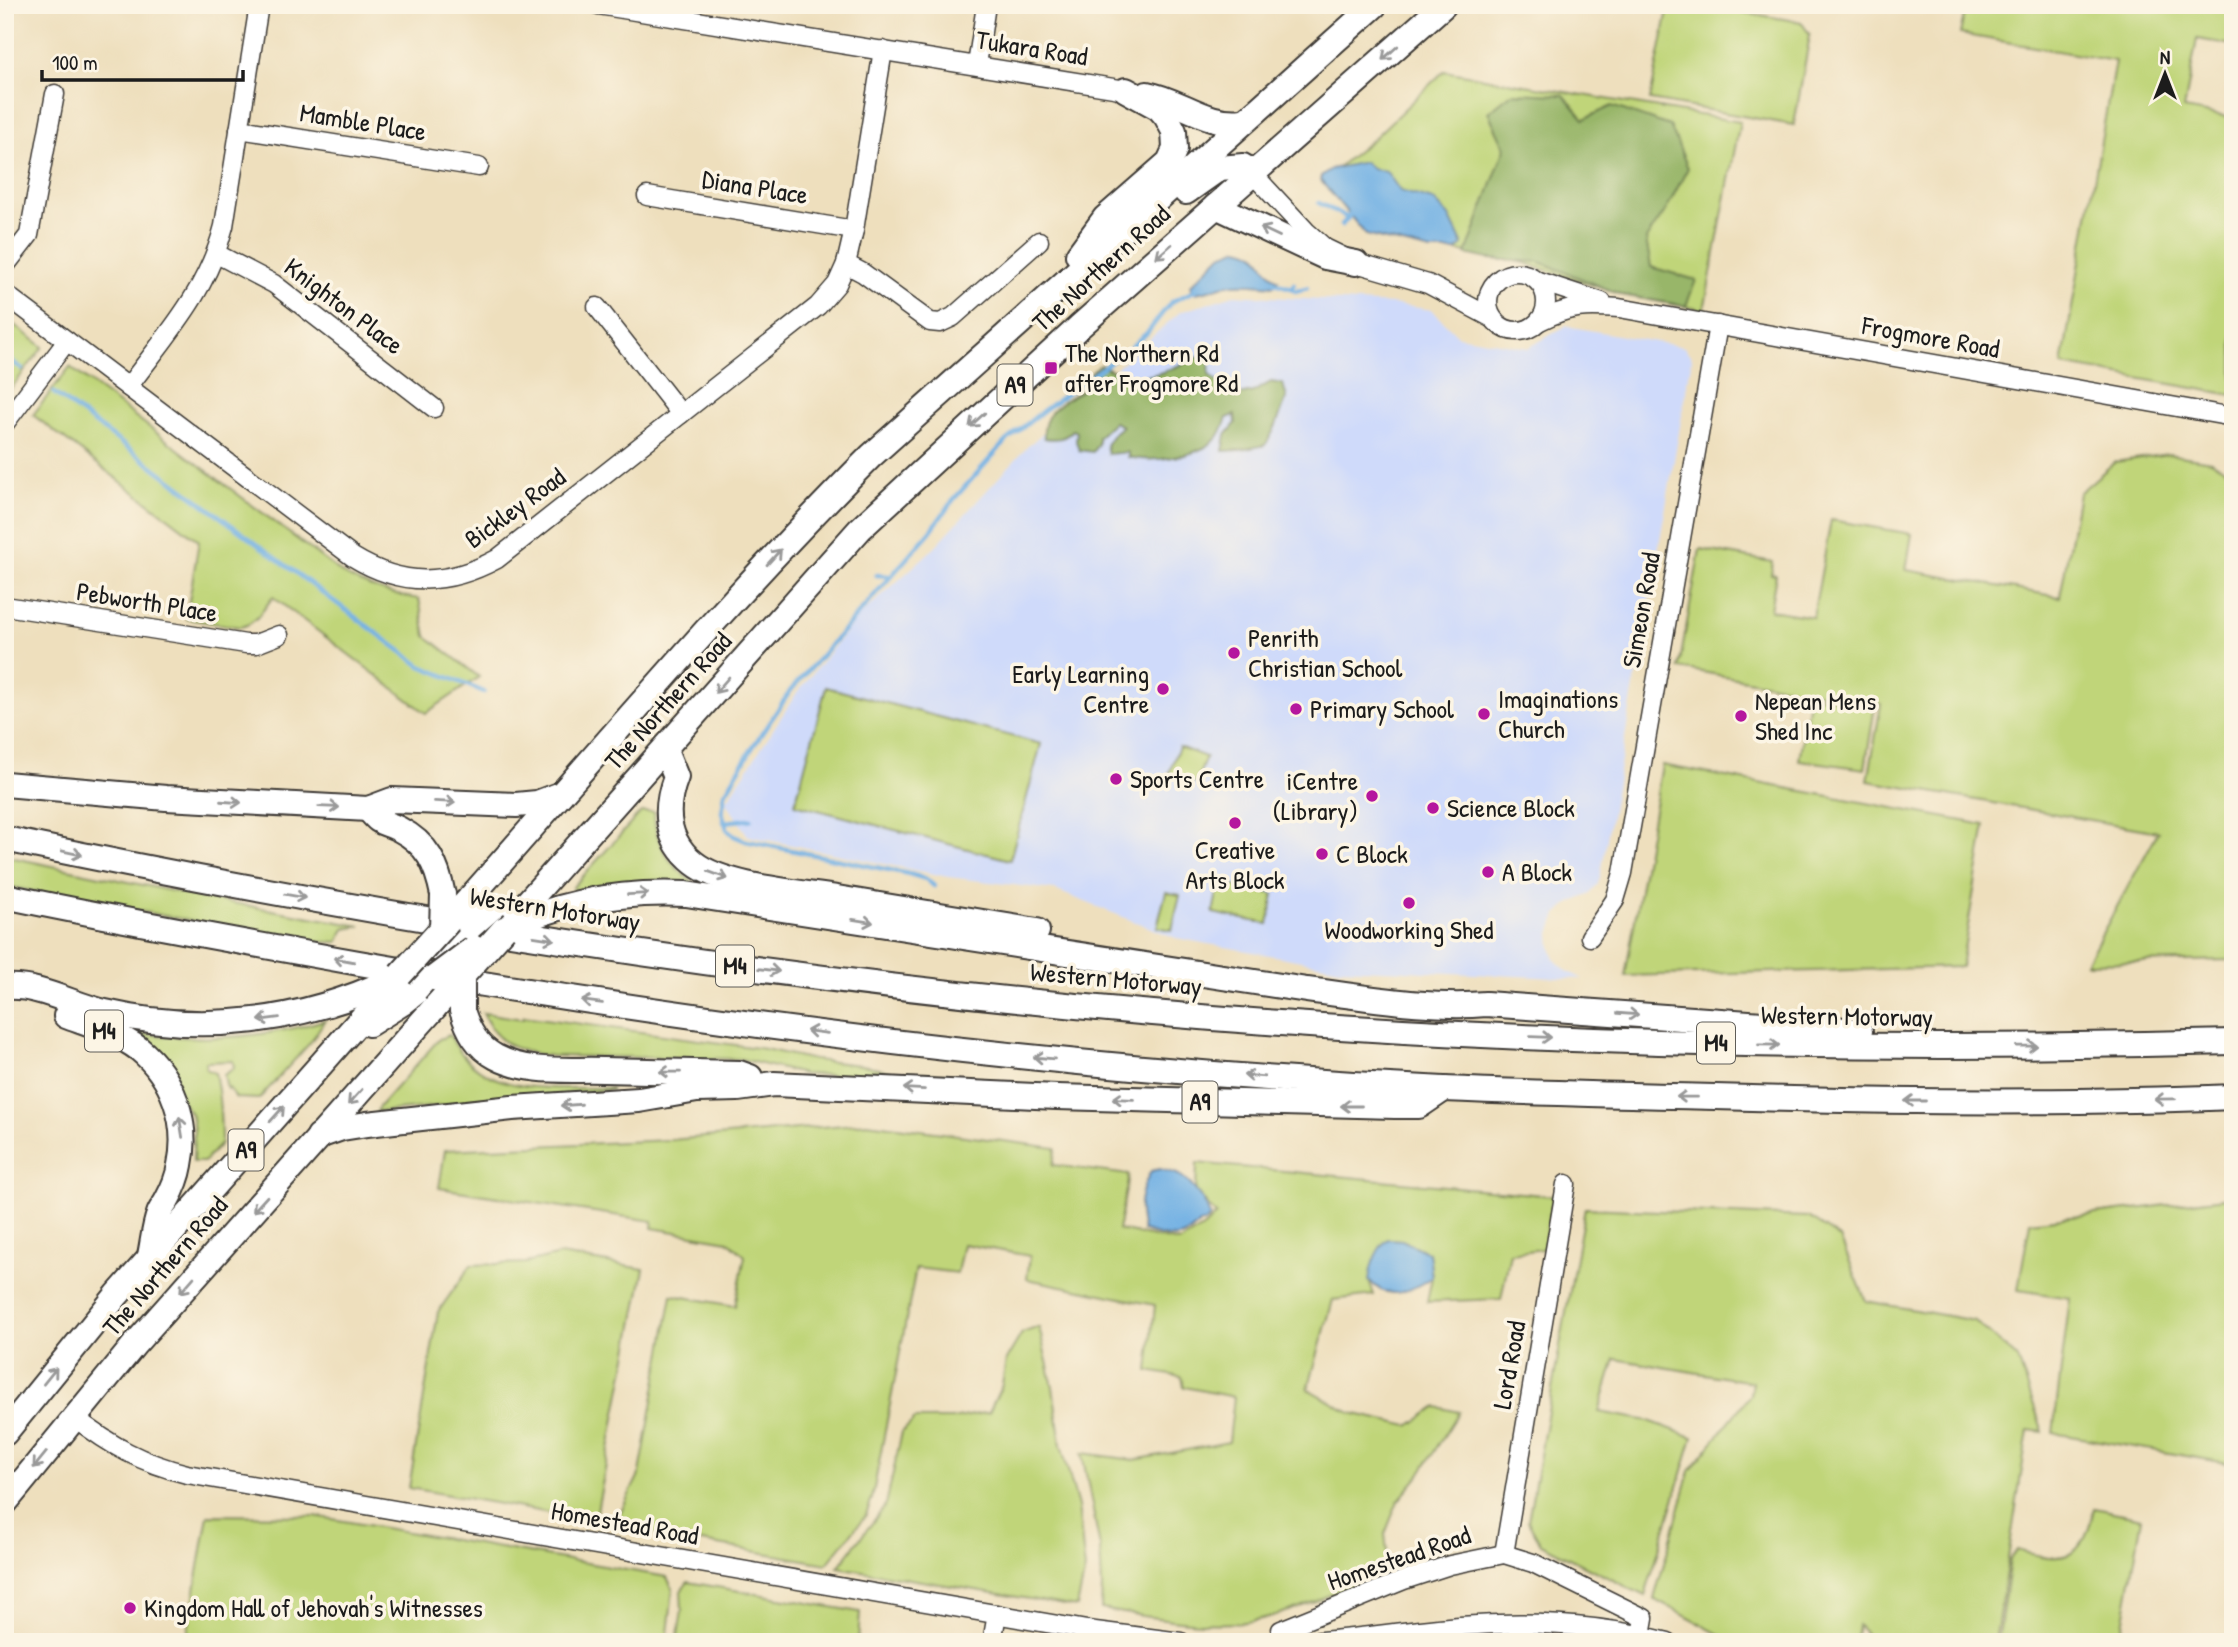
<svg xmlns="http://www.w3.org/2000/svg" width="2238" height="1647" viewBox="0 0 2238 1647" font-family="'Patrick Hand',sans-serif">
<rect width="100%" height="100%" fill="#fcf5e5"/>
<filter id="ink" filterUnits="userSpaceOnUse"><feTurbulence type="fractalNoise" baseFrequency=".0143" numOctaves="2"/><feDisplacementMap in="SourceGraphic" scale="14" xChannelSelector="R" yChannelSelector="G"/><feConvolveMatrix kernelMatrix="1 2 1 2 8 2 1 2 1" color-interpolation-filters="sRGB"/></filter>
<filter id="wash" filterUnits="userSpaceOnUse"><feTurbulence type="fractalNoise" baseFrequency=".00686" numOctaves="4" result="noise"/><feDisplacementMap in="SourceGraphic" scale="28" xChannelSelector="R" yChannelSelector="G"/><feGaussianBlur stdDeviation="1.57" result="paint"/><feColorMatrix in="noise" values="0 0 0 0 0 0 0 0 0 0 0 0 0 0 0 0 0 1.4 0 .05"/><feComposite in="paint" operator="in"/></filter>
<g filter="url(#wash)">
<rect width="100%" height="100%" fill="#eedfbd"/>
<!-- built -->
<path fill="#cfdafa" d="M 1234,295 L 1391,304 L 1432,310 L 1458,336 L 1528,348 L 1566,326 L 1684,347 L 1692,358 L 1601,873 L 1598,884 L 1588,895 L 1567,905 L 1557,914 L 1550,933 L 1551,948 L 1556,961 L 1567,971 L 1583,979 L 1340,968 L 1176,938 L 1055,890 L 948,877 L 748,836 L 726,802 L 796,694 L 858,617 L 933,549 L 1028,446 L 1180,312 Z"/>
<!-- green -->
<g fill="#c0d579" stroke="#6e784a" stroke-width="2">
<path d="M 1669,5 L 1702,5 L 1801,22 L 1810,35 L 1794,125 L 1650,100 Z"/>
<path d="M 1966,5 L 2233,5 L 2233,45 L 2197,39 L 2184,109 L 2233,118 L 2233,395 L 2062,365 L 2115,61 L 1960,34 Z"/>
<path d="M 1444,71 L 1740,122 L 1704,310 L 1622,295 L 1525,263 L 1371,236 L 1322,180 L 1374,138 Z"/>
<path d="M 5,318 L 43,347 L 6,395 L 5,394 Z"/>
<path d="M 70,367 L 343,574 C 368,588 391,595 419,599 L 426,636 L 479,677 L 426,713 L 273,597 C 263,609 256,625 239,627 L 186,619 L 199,541 L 33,415 Z"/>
<path d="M 2168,454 L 2211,461 L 2233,474 L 2233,960 L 2086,963 L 2158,832 L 1868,781 L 1881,704 L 1679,668 L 1700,549 L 1773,562 L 1771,574 L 1776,575 L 1770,610 L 1813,617 L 1831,520 L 1912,534 L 1906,570 L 2060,597 L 2079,493 L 2115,462 Z"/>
<path d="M 826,687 L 1041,744 L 1010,860 L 795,804 Z"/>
<path d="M 1810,695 L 1875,706 L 1865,769 L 1799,760 Z"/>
<path d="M 1179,747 L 1206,757 L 1196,783 L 1169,773 Z"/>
<path d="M 1662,765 L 1985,825 L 1961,967 L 1625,976 Z"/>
<path d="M 641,812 L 654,812 C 654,841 669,866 693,882 L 692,887 C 651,881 613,880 573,891 L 573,887 Z"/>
<path d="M 5,856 L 205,898 L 361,926 L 345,929 L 338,942 L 306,942 L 5,886 Z"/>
<path d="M 1219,883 L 1274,894 L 1268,924 L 1213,913 Z"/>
<path d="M 1166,892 L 1180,895 L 1172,930 L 1157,927 Z"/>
<path d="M 483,1013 L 523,1019 L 524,1016 L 765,1049 L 814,1060 L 869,1066 L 886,1071 L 955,1075 L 957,1080 L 803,1074 L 741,1059 L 552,1056 C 518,1051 498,1047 483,1013 Z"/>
<path d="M 325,1020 L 310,1043 L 259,1099 L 236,1098 L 229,1088 L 227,1089 L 224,1075 L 234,1068 L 233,1061 L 206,1062 L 206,1069 L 215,1073 C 220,1096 221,1119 221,1143 L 204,1162 L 193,1162 L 194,1130 L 191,1114 L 131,1032 C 196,1042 262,1039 325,1020 Z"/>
<path d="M 450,1035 C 480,1099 552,1087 611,1088 L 611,1090 L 377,1112 L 378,1108 L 439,1039 Z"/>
<path d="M 867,1123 L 1056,1148 L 1053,1165 L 1129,1175 L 1118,1230 L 1180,1242 L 1204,1227 L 1216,1215 L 1196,1191 L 1197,1163 L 1553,1196 L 1543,1249 L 1510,1253 L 1501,1299 L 1427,1302 L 1432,1277 L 1429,1253 L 1402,1240 L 1388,1239 L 1369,1280 L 1374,1295 L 1333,1300 L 1308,1389 L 1351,1413 L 1409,1426 L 1437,1407 L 1459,1412 L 1419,1476 L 1398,1501 L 1385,1534 L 1389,1569 C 1346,1587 1298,1612 1252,1621 C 1211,1629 1143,1616 1101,1609 L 1102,1587 L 1100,1547 L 1082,1453 L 1134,1460 L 1229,1442 L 1234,1397 L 1184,1387 L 1182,1377 L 1148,1371 L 1155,1305 L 1027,1279 L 1030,1256 L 963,1244 L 957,1273 L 916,1268 L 872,1499 L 866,1515 L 827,1564 L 615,1527 L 617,1519 L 640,1473 L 672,1295 L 735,1306 L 745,1256 L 728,1241 L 652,1228 L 653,1221 L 439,1188 L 445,1150 L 670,1140 Z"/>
<path d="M 2233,1197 L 2233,1464 L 2053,1433 L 2070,1298 L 2018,1290 L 2030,1222 Z"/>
<path d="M 1585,1208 L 1808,1217 L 1840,1238 L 1866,1301 L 1975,1321 L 2018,1359 L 2043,1432 L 2028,1430 L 1995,1642 L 1873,1642 L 1858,1625 L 1855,1642 L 1733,1642 L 1654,1599 L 1690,1471 L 1750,1395 L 1752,1382 L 1615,1359 L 1599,1412 L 1649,1421 L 1693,1437 L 1645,1596 L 1541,1544 L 1528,1521 Z"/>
<path d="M 560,1255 L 644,1269 L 595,1521 L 409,1488 L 438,1312 L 471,1265 L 526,1263 Z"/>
<path d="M 1039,1327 L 1053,1387 L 1061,1445 L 1078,1506 L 1085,1570 L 1077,1607 L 838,1567 L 886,1505 L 902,1432 L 915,1419 L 952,1419 L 989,1412 L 1002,1385 L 1006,1360 L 1022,1333 Z"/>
<path d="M 2094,1508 L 2142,1518 L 2120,1642 L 1998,1642 L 2010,1559 L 2017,1550 C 2067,1565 2083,1559 2094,1508 Z"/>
<path d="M 208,1515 L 315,1516 L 667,1577 L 673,1590 L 667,1642 L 186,1642 Z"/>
<path d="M 688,1582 L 860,1612 L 858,1642 L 677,1642 L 682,1610 L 681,1591 Z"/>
</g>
<!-- forest -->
<g fill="#98b669" stroke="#5a6942" stroke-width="2">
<path d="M 1512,93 L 1564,95 L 1584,119 L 1612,106 L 1670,126 L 1688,168 L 1666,210 L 1646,239 L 1651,267 L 1696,280 L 1686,306 L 1622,295 L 1540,262 L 1488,259 L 1466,254 L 1505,148 L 1488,112 Z"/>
<path d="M 1202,356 L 1210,359 L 1209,375 L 1226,387 L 1234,396 L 1253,392 L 1271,382 L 1283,384 L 1287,398 C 1279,415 1276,431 1265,445 L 1241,450 L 1223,451 L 1226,435 L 1236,423 L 1235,415 L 1227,418 C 1224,425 1222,432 1217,438 C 1200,457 1152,463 1128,457 L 1128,452 L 1108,454 L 1106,445 L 1114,433 L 1122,426 L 1114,422 L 1098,437 L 1098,444 L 1093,452 L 1079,450 L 1076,441 L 1077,432 L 1073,430 C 1065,439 1057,440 1044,438 C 1041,410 1065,401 1085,388 L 1088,375 L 1100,365 C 1145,387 1158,373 1202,356 Z"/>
</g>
<!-- water -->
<g fill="#71b0e4" stroke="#466680" stroke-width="2">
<path d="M 1365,162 L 1372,169 L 1386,171 L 1400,191 L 1433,200 L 1449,216 L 1463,245 L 1456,251 L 1431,251 L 1366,235 L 1321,181 L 1321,176 L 1331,169 Z"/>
<path d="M 1239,248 C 1265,253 1259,267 1278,280 L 1274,286 C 1259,285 1242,282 1227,285 C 1216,287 1205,292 1194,293 L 1191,290 L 1191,285 L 1221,255 Z"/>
<path d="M 1160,1169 C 1165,1171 1172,1172 1177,1174 C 1190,1180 1207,1203 1210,1217 L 1205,1222 L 1199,1223 C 1181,1245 1167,1237 1143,1231 C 1137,1207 1139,1193 1151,1171 Z"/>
<path d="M 1388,1239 L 1402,1240 L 1429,1253 L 1432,1277 C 1411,1291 1388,1303 1369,1280 C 1371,1264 1376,1249 1388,1239 Z"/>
</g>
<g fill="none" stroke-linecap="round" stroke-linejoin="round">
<!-- stream -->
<g stroke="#71b0e4" stroke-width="4.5">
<path d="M 1319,203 L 1348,218"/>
<path d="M 1342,225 L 1350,215"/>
<path d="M 1272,282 L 1291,288 L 1294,284"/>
<path d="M 1291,288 L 1295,291 L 1307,288"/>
<path d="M 5,356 L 22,369"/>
<path d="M 54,393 L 421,666 L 484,692"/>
<path d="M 876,575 L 889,576"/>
<path d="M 724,822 L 751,819"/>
<path d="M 934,886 L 926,879 L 909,874 L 746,841 L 734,836 L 727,829 L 722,812 L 725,793 L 754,745 L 791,690 L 930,532 L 954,499 L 1006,441 L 1044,410 L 1131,347 L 1148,332 L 1171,302 L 1196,290"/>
</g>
</g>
</g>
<g filter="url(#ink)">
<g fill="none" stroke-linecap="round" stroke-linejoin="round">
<defs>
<g id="minor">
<path d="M 598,5 L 1126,90"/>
<path d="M 977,65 L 986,5"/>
<path d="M 239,129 L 479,167"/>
<path d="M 1253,174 L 1306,231 L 1325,248 L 1356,263 L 1428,284 L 1492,318"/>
<path d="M 647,196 L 854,230"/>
<path d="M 217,254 L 274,284 L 434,408"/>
<path d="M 846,264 L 863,273 L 930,322 L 940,323 L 953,317 L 1039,241"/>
<path d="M 5,266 L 29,235 L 55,94"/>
<circle cx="1517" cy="302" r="29"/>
<path d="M 1538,281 L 1602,302"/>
<path d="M 5,294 L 353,557 C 402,587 447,586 497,559 L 818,306 L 837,284 L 846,264 L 854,230 L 883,50"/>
<path d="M 597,307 L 681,414"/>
<path d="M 1540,321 C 1571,305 1586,306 1619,308 L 2233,417"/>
<path d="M 128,387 C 168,333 207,292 224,226 L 259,5"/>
<path d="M 5,423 L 67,341"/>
<path d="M 5,606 L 246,644 L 256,644 L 279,635"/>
<path d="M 1590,937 L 1615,900 L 1623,873 L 1718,325"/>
<path d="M 74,1417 C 111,1446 142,1463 187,1474 L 1087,1630 L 1181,1642"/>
<path d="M 1504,1554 L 1566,1184"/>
<path d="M 992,1642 L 997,1614"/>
<path d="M 1281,1642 L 1281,1630 L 1404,1580 L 1450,1565 L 1504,1554 L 1533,1563 L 1644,1618 L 1641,1635"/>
<path d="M 1310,1642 C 1361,1638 1410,1630 1460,1626 C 1531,1620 1600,1624 1668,1642"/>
</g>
<g id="highway">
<path d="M 1147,94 C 1181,100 1207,126 1243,121"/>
<path d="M 1186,192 L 1220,168 L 1243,166 L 1253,174"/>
<path d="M 1216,206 L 1325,257 L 1356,263"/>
<path d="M 1078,255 L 1105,218 L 1169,162 L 1175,149 L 1174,131 L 1166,116 L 1159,108 L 1126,90"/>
<path d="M 665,750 L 676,777 C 664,808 665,840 694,863 C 724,887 799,892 837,898 C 904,909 970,920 1037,931"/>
<path d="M 5,784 L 166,798 L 368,809 L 392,800 L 516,805 L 537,803 L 561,794"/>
<path d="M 368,809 C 383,827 381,820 399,829 C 428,844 437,865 443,895"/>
<path d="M 5,839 C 380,918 759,978 1141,1012 C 1504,1044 1869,1052 2233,1042"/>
<path d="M 5,896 C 123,921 241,942 359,963 C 718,1026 1081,1071 1444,1089 C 1534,1093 1624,1095 1715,1097 C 1887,1102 2060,1104 2233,1097"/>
<path d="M 469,899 C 601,750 730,597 871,456 L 1375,5"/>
<path d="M 509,923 L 860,529 L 1079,327 L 1444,5"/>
<path d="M 504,929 C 562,901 622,891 686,894 L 1307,990 C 1366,997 1428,1009 1486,1004 L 1860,1031"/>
<path d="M 440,950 L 470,927"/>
<path d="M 7,987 C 40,985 73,1005 105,1012 C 203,1035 303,1022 393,979"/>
<path d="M 462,1010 C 468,1030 477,1047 496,1057 C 528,1074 568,1069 603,1070 C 648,1071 693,1072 739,1073 L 750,1077"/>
<path d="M 66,1016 C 90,1025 118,1033 139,1049 C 173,1077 189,1122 180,1165 C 178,1177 173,1189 167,1200 C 165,1205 160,1209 159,1214 C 154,1227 153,1242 150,1256"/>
<path d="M 369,1024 L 404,1002 L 434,978"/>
<path d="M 319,1136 L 342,1128 L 367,1124 L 512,1108 L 639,1100 L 697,1090 L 738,1089 L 774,1084 L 1057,1097 L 1395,1106 L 1419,1106 L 1444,1089"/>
<path d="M 5,1433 L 117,1295 L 400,975"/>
<path d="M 5,1503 L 135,1344 L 435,1007"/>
</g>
</defs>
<!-- minor casing -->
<use href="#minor" stroke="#3c3934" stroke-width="21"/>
<!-- highway casing -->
<use href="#highway" stroke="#3c3934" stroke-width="28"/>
<!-- minor -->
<use href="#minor" stroke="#fff" stroke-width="18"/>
<!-- highway -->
<use href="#highway" stroke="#fff" stroke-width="24"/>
<defs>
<g id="highway-bridge">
<path d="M 470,927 L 496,904"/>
<path d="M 442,929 L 443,895"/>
<path d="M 400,975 L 469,899"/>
<path d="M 462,976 L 462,1010"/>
<path d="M 434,978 L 474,948"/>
<path d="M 435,1007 L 504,929"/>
</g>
</defs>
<!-- highway-bridge casing -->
<use href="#highway-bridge" stroke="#3c3934" stroke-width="28" stroke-linecap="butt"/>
<!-- highway-bridge -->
<use href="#highway-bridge" stroke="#fff" stroke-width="24"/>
</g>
<!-- one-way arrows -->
<defs><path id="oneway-shaft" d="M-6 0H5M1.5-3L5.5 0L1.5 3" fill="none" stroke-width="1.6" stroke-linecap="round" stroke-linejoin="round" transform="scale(1.75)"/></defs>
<g stroke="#999">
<use href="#oneway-shaft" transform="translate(1390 53) rotate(138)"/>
<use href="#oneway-shaft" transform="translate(1270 232) rotate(-155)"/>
<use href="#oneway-shaft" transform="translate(1164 251) rotate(139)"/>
<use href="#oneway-shaft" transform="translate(977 420) rotate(138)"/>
<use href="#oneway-shaft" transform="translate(774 557) rotate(-48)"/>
<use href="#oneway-shaft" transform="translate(722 685) rotate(131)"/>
<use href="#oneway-shaft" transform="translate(231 802) rotate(4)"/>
<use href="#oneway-shaft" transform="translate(445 802) rotate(3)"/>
<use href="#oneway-shaft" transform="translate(329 807) rotate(2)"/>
<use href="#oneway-shaft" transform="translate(72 853) rotate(12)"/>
<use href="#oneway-shaft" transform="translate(718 875) rotate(20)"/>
<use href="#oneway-shaft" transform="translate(638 894) rotate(-3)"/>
<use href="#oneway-shaft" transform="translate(295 896) rotate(10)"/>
<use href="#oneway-shaft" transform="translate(863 921) rotate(9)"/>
<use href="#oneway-shaft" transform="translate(544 938) rotate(9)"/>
<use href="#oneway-shaft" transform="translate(344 960) rotate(-170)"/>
<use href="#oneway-shaft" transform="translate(769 970) rotate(7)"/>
<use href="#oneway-shaft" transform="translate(592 1002) rotate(-172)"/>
<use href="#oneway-shaft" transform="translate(1628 1014) rotate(4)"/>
<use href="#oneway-shaft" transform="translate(269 1019) rotate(173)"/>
<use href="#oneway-shaft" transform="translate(817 1032) rotate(-173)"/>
<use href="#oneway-shaft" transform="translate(1541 1037) rotate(2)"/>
<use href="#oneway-shaft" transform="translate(1769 1045) rotate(1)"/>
<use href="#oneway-shaft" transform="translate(2027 1046) rotate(-1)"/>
<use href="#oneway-shaft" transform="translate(1044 1058) rotate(-175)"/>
<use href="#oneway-shaft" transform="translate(670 1072) rotate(-179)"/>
<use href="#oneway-shaft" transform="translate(1254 1076) rotate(-175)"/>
<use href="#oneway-shaft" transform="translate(914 1089) rotate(-177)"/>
<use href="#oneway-shaft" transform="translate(355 1097) rotate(132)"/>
<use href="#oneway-shaft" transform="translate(1687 1097) rotate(-179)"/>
<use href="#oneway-shaft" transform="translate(1123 1099) rotate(-178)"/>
<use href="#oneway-shaft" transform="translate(2165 1099) rotate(179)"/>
<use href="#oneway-shaft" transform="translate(1915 1101) rotate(-180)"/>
<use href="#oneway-shaft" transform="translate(571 1105) rotate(176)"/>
<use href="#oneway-shaft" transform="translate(1351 1106) rotate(-180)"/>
<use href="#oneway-shaft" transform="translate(277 1114) rotate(-48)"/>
<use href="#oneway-shaft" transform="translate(181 1127) rotate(-99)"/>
<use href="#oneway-shaft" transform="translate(260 1204) rotate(132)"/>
<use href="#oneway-shaft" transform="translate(187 1285) rotate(131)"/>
<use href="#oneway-shaft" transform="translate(50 1376) rotate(-51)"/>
<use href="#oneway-shaft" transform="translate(40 1460) rotate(129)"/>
</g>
</g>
<!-- markers -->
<g fill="#b5179e" stroke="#fcf5e5" stroke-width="2.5">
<rect x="1044" y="361" width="14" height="14" rx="3.5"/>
<circle cx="1234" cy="653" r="7"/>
<circle cx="1163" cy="689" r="7"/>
<circle cx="1296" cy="709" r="7"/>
<circle cx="1484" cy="714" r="7"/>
<circle cx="1741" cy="716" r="7"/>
<circle cx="1116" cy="779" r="7"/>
<circle cx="1372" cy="796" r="7"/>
<circle cx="1433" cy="808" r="7"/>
<circle cx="1235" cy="823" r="7"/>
<circle cx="1322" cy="854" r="7"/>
<circle cx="1488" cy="872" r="7"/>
<circle cx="1409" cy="903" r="7"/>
<circle cx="130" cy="1608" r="7"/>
</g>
<g text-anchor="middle" stroke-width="7" stroke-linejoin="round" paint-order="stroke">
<!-- shield labels -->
<g fill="#fcf5e5" stroke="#5f5d58" stroke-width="2">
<rect x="997.5" y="364.5" width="35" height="41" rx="5"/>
<rect x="716" y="945.5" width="38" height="41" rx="5"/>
<rect x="85" y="1010.5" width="38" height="41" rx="5"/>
<rect x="1697" y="1022.5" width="38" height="41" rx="5"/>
<rect x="1182.5" y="1081.5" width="35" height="41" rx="5"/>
<rect x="228.5" y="1129.5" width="35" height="41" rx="5"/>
</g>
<g font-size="24" font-weight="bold" fill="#1c1c1c">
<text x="1015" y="393">A9</text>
<text x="735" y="974">M4</text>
<text x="104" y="1039">M4</text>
<text x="1716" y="1051">M4</text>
<text x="1200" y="1110">A9</text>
<text x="246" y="1158">A9</text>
</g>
<!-- street labels -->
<g font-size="26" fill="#1c1c1c" stroke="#fcf5e5">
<text transform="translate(1032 48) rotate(9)" y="9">Tukara Road</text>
<text transform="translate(363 122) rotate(9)" y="9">Mamble Place</text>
<text transform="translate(755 187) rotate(9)" y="9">Diana Place</text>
<text transform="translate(1101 268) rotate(-42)" y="9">The Northern Road</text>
<text transform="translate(344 306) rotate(37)" y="9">Knighton Place</text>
<text transform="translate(1931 337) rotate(10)" y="9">Frogmore Road</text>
<text transform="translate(515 508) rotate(-36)" y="9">Bickley Road</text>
<text transform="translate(147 602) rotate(9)" y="9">Pebworth Place</text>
<text transform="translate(1641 610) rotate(-80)" y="9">Simeon Road</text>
<text transform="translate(668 701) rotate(-48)" y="9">The Northern Road</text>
<text transform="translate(555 909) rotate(9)" y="9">Western Motorway</text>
<text transform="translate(1116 979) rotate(5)" y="9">Western Motorway</text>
<text transform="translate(1847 1016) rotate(1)" y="9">Western Motorway</text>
<text transform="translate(165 1266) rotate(-49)" y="9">The Northern Road</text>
<text transform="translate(1509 1365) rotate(-80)" y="9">Lord Road</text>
<text transform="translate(625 1523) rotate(10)" y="9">Homestead Road</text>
<text transform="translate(1399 1558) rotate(-19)" y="9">Homestead Road</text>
</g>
<!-- poi labels -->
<g font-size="26" fill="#1c1c1c" stroke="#fcf5e5" text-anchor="start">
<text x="1065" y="362">The Northern Rd<tspan x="1065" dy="30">after Frogmore Rd</tspan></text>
<text x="1248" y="647">Penrith<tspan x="1248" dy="30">Christian School</tspan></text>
<text x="1149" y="683" text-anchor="end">Early Learning<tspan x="1149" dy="30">Centre</tspan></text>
<text x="1498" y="708">Imaginations<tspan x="1498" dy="30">Church</tspan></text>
<text x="1755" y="710">Nepean Mens<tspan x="1755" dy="30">Shed Inc</tspan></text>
<text x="1310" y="718">Primary School</text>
<text x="1130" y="788">Sports Centre</text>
<text x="1358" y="790" text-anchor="end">iCentre<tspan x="1358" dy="30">(Library)</tspan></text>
<text x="1447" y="817">Science Block</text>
<text x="1235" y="859" text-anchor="middle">Creative<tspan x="1235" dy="30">Arts Block</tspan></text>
<text x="1336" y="863">C Block</text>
<text x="1502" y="881">A Block</text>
<text x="1409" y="939" text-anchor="middle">Woodworking Shed</text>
<text x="144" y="1617">Kingdom Hall of Jehovah's Witnesses</text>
</g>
</g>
<!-- margin -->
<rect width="2238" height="1647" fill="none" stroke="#fcf5e5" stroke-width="28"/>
<!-- north arrow -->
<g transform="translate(2165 74)" stroke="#fcf5e5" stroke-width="5" paint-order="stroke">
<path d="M0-5L12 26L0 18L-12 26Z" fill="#1c1c1c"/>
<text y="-10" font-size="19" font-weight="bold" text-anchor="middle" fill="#1c1c1c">N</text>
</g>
<!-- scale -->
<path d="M42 70v10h201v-10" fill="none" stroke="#1c1c1c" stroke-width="3.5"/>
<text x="52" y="70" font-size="21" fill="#1c1c1c" stroke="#fcf5e5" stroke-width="5" paint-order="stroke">100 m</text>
</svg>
